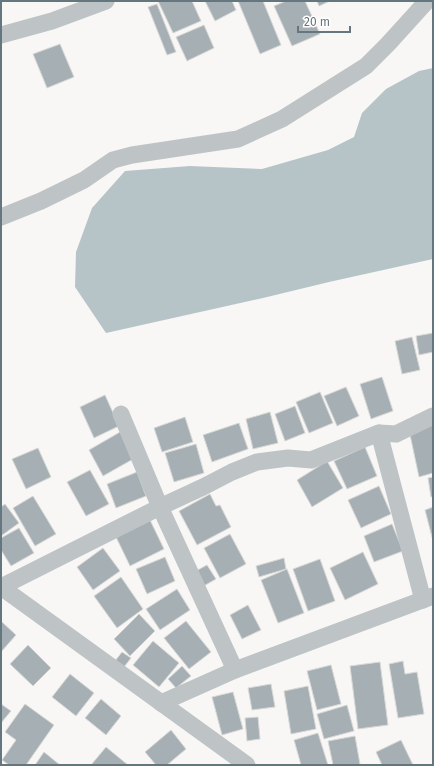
<svg xmlns="http://www.w3.org/2000/svg" width="434" height="766" viewBox="0 0 434 766" font-family="'Fira Sans',sans-serif">
<rect width="100%" height="100%" fill="#f8f7f5"/>
<!-- water -->
<path fill="#b7c4c7" d="M 433,68 L 433,259 L 329,282 L 263,298 L 106,333 L 75,287 L 76,252 L 92,208 L 125,171 L 190,166 L 262,169 L 328,150 L 354,137 L 362,113 L 386,89 L 419,71 Z"/>
<!-- building -->
<g fill="#a6b0b4" stroke="#d9d9d7">
<path d="M 158,1 L 192,1 L 201,21 L 173,33 Z"/>
<path d="M 205,1 L 232,1 L 236,10 L 215,21 Z"/>
<path d="M 238,1 L 263,1 L 281,45 L 260,54 Z"/>
<path d="M 286,1 L 305,1 L 320,34 L 292,46 L 274,6 Z"/>
<path d="M 317,1 L 330,1 L 319,6 Z"/>
<path d="M 157,4 L 176,52 L 167,55 L 148,7 Z"/>
<path d="M 204,25 L 214,48 L 187,61 L 176,37 Z"/>
<path d="M 60,44 L 74,77 L 47,88 L 33,54 Z"/>
<path d="M 433,333 L 433,352 L 419,355 L 416,336 Z"/>
<path d="M 412,337 L 420,370 L 402,374 L 395,341 Z"/>
<path d="M 382,377 L 393,411 L 371,419 L 360,384 Z"/>
<path d="M 346,387 L 359,416 L 337,426 L 324,396 Z"/>
<path d="M 320,392 L 333,423 L 309,433 L 296,402 Z"/>
<path d="M 105,395 L 119,426 L 94,438 L 80,407 Z"/>
<path d="M 295,406 L 305,433 L 285,441 L 275,414 Z"/>
<path d="M 270,412 L 278,443 L 253,449 L 246,419 Z"/>
<path d="M 185,417 L 193,442 L 162,452 L 154,428 Z"/>
<path d="M 239,423 L 248,449 L 212,462 L 203,435 Z"/>
<path d="M 433,424 L 433,473 L 419,477 L 409,430 Z"/>
<path d="M 120,432 L 135,458 L 103,476 L 89,450 Z"/>
<path d="M 196,444 L 204,473 L 174,482 L 165,453 Z"/>
<path d="M 365,447 L 377,476 L 347,489 L 334,461 Z"/>
<path d="M 38,448 L 51,477 L 26,489 L 12,459 Z"/>
<path d="M 327,461 L 343,488 L 312,507 L 297,480 Z"/>
<path d="M 90,470 L 109,504 L 86,516 L 67,482 Z"/>
<path d="M 137,472 L 146,496 L 116,508 L 107,484 Z"/>
<path d="M 433,477 L 433,497 L 431,497 L 428,478 Z"/>
<path d="M 379,486 L 391,514 L 361,528 L 348,500 Z"/>
<path d="M 210,494 L 216,506 L 220,505 L 231,527 L 197,545 L 179,511 Z"/>
<path d="M 33,496 L 56,534 L 35,546 L 13,508 Z"/>
<path d="M 5,504 L 19,523 L 1,536 L 1,507 Z"/>
<path d="M 433,507 L 433,541 L 425,510 Z"/>
<path d="M 150,520 L 164,549 L 130,566 L 116,537 Z"/>
<path d="M 392,524 L 403,551 L 374,562 L 364,536 Z"/>
<path d="M 19,528 L 34,553 L 11,566 L 1,550 L 1,538 Z"/>
<path d="M 230,534 L 246,564 L 220,578 L 204,548 Z"/>
<path d="M 103,548 L 120,571 L 93,590 L 77,567 Z"/>
<path d="M 363,552 L 378,584 L 345,600 L 330,568 Z"/>
<path d="M 165,557 L 175,581 L 147,594 L 136,569 Z"/>
<path d="M 284,558 L 286,569 L 259,577 L 256,566 Z"/>
<path d="M 320,559 L 335,601 L 308,611 L 293,569 Z"/>
<path d="M 207,565 L 216,579 L 202,587 L 194,572 Z"/>
<path d="M 287,569 L 304,613 L 278,623 L 261,580 Z"/>
<path d="M 121,577 L 143,609 L 117,628 L 94,596 Z"/>
<path d="M 177,589 L 190,610 L 160,630 L 146,609 Z"/>
<path d="M 248,605 L 261,630 L 242,639 L 230,615 Z"/>
<path d="M 139,614 L 155,631 L 130,656 L 114,639 Z"/>
<path d="M 1,621 L 16,635 L 1,652 Z"/>
<path d="M 186,621 L 211,652 L 189,669 L 164,638 Z"/>
<path d="M 153,641 L 179,663 L 159,687 L 133,665 Z"/>
<path d="M 28,645 L 51,668 L 33,686 L 10,664 Z"/>
<path d="M 122,652 L 131,658 L 124,667 L 115,661 Z"/>
<path d="M 403,661 L 405,674 L 417,672 L 424,714 L 398,718 L 389,664 Z"/>
<path d="M 380,662 L 388,725 L 358,729 L 350,666 Z"/>
<path d="M 331,665 L 341,704 L 317,710 L 307,671 Z"/>
<path d="M 182,666 L 191,676 L 176,688 L 168,679 Z"/>
<path d="M 70,674 L 94,693 L 76,716 L 52,697 Z"/>
<path d="M 271,684 L 275,707 L 252,710 L 248,688 Z"/>
<path d="M 308,686 L 316,729 L 291,734 L 284,691 Z"/>
<path d="M 233,692 L 243,729 L 222,735 L 212,697 Z"/>
<path d="M 101,699 L 121,716 L 106,735 L 85,718 Z"/>
<path d="M 1,704 L 11,711 L 1,723 Z"/>
<path d="M 25,704 L 54,725 L 26,765 L 9,765 L 2,760 L 16,740 L 5,732 Z"/>
<path d="M 347,705 L 354,731 L 324,739 L 317,714 Z"/>
<path d="M 258,717 L 260,739 L 247,741 L 245,718 Z"/>
<path d="M 171,730 L 186,749 L 167,765 L 156,765 L 145,752 Z"/>
<path d="M 318,733 L 328,765 L 301,765 L 294,740 Z"/>
<path d="M 355,736 L 360,764 L 355,765 L 333,765 L 328,741 Z"/>
<path d="M 401,740 L 413,765 L 382,765 L 376,752 Z"/>
<path d="M 106,747 L 128,765 L 91,765 Z"/>
<path d="M 44,752 L 60,765 L 35,765 Z"/>
</g>
<g fill="none" stroke-linecap="round" stroke-linejoin="round">
<!-- minor -->
<g stroke="#bec4c6" stroke-width="17">
<path d="M 1,35 L 52,21 L 106,1"/>
<path d="M 1,217 L 41,201 L 84,180 L 113,160 L 132,155 L 238,139 L 282,119 L 366,66 L 388,44 L 427,1"/>
<path d="M 121,414 L 160,507 L 235,670"/>
<path d="M 379,433 L 423,600"/>
<path d="M 1,587 L 160,507 L 203,487 L 232,472 L 257,462 L 288,458 L 311,460 L 379,433 L 396,434 L 433,416"/>
<path d="M 1,587 L 247,765"/>
<path d="M 161,703 L 235,670 L 433,596"/>
</g>
</g>
<!-- border -->
<rect width="434" height="766" fill="none" stroke="#64767e" stroke-width="4"/>
<!-- scale -->
<path d="M298 26v6h52v-6" fill="none" stroke="#64767e" stroke-width="2"/>
<text x="304" y="26" font-size="12" fill="#64767e" stroke="#ffffff" stroke-width="3" paint-order="stroke">20 m</text>
</svg>
